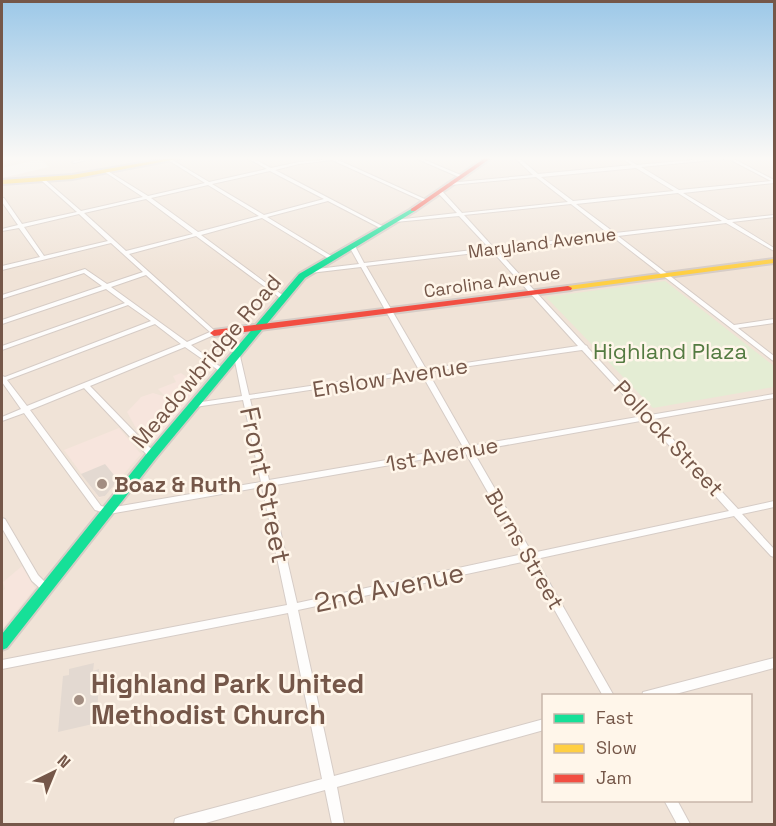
<svg xmlns="http://www.w3.org/2000/svg" width="776" height="826" viewBox="0 0 776 826" font-family="'Space Grotesk',sans-serif">
<rect width="100%" height="100%" fill="#f7f1ea"/>
<!-- residential -->
<path fill="#f0e3d7" fill-rule="evenodd" d="M 2,158 L 774,158 L 774,824 L 2,824 L 2,178 L 49,167 L 40,159 L 2,168 ZM 544,696 L 750,696 L 750,800 L 544,800 Z"/>
<!-- commercial -->
<g fill="#f7e5dd">
<path d="M 181,373 L 200,386 L 154,443 L 148,442 L 137,430 L 127,412 L 141,397 L 153,393 L 166,397 L 158,389 L 176,382 L 173,376 Z"/>
<path d="M 119,428 L 141,454 L 105,496 L 99,498 L 64,450 Z"/>
<path d="M 22,566 L 35,588 L 2,629 L 2,591 L 5,589 L 3,582 Z"/>
</g>
<!-- green -->
<path fill="#e4edd4" d="M 665,281 L 774,366 L 774,387 L 653,408 L 546,297 Z"/>
<!-- building -->
<g fill="#e3d9d1">
<path d="M 105,464 L 118,480 L 105,496 L 99,497 L 81,474 Z"/>
<path d="M 94,663 L 93,671 L 99,669 L 97,723 L 58,732 L 63,676 L 69,675 L 69,669 Z"/>
</g>
<g fill="none" stroke-linecap="round" stroke-linejoin="round">
<defs>
<g id="street">
<path d="M 88,158 L 94,158 L 74,163 L 72,162 Z"/>
<path d="M 165,158 L 169,158 L 209,182 L 267,169 L 247,158 L 252,158 L 271,168 L 299,162 L 343,158 L 338,160 L 429,201 L 425,202 L 332,160 L 299,164 L 275,170 L 386,228 L 382,229 L 328,201 L 267,217 L 333,257 L 334,258 L 331,260 L 262,218 L 201,235 L 285,297 L 286,298 L 283,300 L 196,236 L 129,254 L 216,332 L 217,333 L 216,334 L 191,345 L 226,371 L 223,373 L 221,372 L 185,347 L 90,386 L 155,453 L 156,455 L 155,457 L 149,457 L 84,388 L 30,410 L 101,506 L 109,508 L 261,482 L 243,400 L 195,407 L 191,405 L 195,403 L 242,396 L 234,356 L 235,355 L 237,354 L 240,356 L 249,395 L 419,370 L 361,267 L 310,273 L 307,271 L 308,270 L 359,264 L 349,246 L 352,244 L 355,246 L 364,263 L 489,248 L 459,216 L 395,222 L 393,221 L 395,220 L 457,213 L 438,193 L 438,191 L 442,191 L 462,213 L 568,202 L 536,177 L 450,185 L 448,184 L 448,183 L 533,175 L 515,158 L 519,158 L 538,174 L 632,165 L 621,158 L 625,158 L 637,165 L 713,158 L 725,158 L 723,159 L 641,167 L 679,190 L 771,181 L 727,158 L 732,158 L 774,180 L 774,183 L 683,193 L 728,220 L 774,215 L 774,217 L 732,222 L 774,248 L 774,251 L 726,223 L 618,236 L 734,325 L 774,319 L 774,323 L 738,328 L 774,356 L 774,361 L 772,360 L 613,237 L 497,250 L 585,345 L 587,346 L 588,348 L 650,415 L 774,394 L 774,398 L 654,419 L 738,509 L 774,501 L 774,507 L 742,514 L 774,549 L 774,557 L 771,556 L 734,516 L 536,559 L 614,696 L 603,696 L 527,561 L 298,610 L 334,776 L 544,719 L 544,730 L 337,787 L 344,824 L 332,824 L 325,790 L 202,824 L 174,824 L 175,819 L 180,817 L 322,779 L 288,613 L 2,669 L 2,660 L 287,605 L 262,487 L 109,514 L 95,510 L 24,413 L 2,421 L 2,417 L 21,409 L 2,382 L 2,376 L 5,377 L 151,321 L 128,305 L 2,350 L 2,346 L 125,303 L 106,289 L 2,324 L 2,320 L 102,286 L 84,273 L 4,298 L 2,299 L 2,295 L 85,269 L 107,284 L 143,272 L 111,243 L 2,270 L 2,266 L 40,257 L 19,228 L 2,231 L 2,229 L 18,225 L 2,202 L 2,198 L 4,198 L 22,224 L 77,212 L 41,180 L 41,179 L 43,178 L 81,211 L 143,197 L 105,172 L 104,171 L 106,170 L 148,196 L 205,183 ZM 636,168 L 674,191 L 573,201 L 541,177 ZM 270,171 L 324,199 L 264,215 L 212,184 ZM 208,185 L 259,216 L 198,232 L 151,198 ZM 678,193 L 722,221 L 615,233 L 576,204 ZM 146,199 L 193,234 L 126,251 L 84,213 ZM 571,204 L 609,234 L 494,248 L 464,215 ZM 79,214 L 108,241 L 44,256 L 24,227 ZM 492,251 L 578,346 L 426,369 L 366,266 ZM 146,275 L 210,332 L 187,342 L 111,287 ZM 155,324 L 181,344 L 27,406 L 7,380 ZM 582,350 L 643,416 L 470,446 L 428,372 ZM 421,373 L 463,447 L 269,480 L 250,399 ZM 646,420 L 729,511 L 532,553 L 473,451 ZM 465,452 L 523,554 L 297,603 L 270,486 Z"/>
<path d="M 415,158 L 420,158 L 463,176 L 459,177 Z"/>
<path d="M 2,518 L 5,519 L 38,575 L 50,587 L 48,590 L 45,591 L 42,590 L 32,581 L 2,528 Z"/>
<path d="M 774,658 L 774,668 L 668,696 L 642,696 L 643,692 L 647,691 Z"/>
<path d="M 664,800 L 677,800 L 690,824 L 677,824 Z"/>
</g>
<path id="fast" d="M 413,208 L 415,209 L 415,211 L 305,278 L 156,458 L 7,648 L 2,650 L 2,634 L 148,452 L 299,274 Z"/>
<g id="slow">
<path d="M 171,158 L 182,158 L 72,179 L 2,184 L 2,180 L 72,175 Z"/>
<path d="M 774,259 L 774,263 L 568,290 L 564,288 L 568,286 Z"/>
</g>
<g id="jam">
<path d="M 485,158 L 491,158 L 415,211 L 411,211 L 411,209 Z"/>
<path d="M 568,286 L 572,288 L 571,290 L 214,336 L 210,333 L 214,330 Z"/>
</g>
</defs>
<!-- street casing -->
<use href="#street" stroke="#d6ccc6" stroke-width="2"/>
<!-- fast casing -->
<use href="#fast" stroke="#d6ccc6" stroke-width="4"/>
<!-- slow casing -->
<use href="#slow" stroke="#d6ccc6" stroke-width="4"/>
<!-- jam casing -->
<use href="#jam" stroke="#d6ccc6" stroke-width="4"/>
<!-- street -->
<use href="#street" fill="#fefdfc" fill-rule="evenodd"/>
<!-- fast -->
<use href="#fast" fill="#16e098" fill-rule="evenodd"/>
<!-- slow -->
<use href="#slow" fill="#ffcf43" fill-rule="evenodd"/>
<!-- jam -->
<use href="#jam" fill="#f24e42" fill-rule="evenodd"/>
</g>
<!-- sky -->
<linearGradient id="sky" x2="0" y2="1"><stop stop-color="#9cc8e8"/><stop offset="0.58" stop-color="#fbf9f6"/><stop offset="1" stop-color="#fbf9f6" stop-opacity="0"/></linearGradient>
<rect width="776" height="273" fill="url(#sky)"/>
<!-- markers -->
<g fill="#a28d81" stroke="#fff6ea" stroke-width="2">
<circle cx="102" cy="484" r="6"/>
<circle cx="79" cy="700" r="6"/>
</g>
<g text-anchor="middle" stroke-width="5" stroke-linejoin="round" paint-order="stroke">
<!-- far-street labels -->
<g font-size="18" fill="#755749" stroke="#fff6ea">
<text transform="translate(542 243) rotate(-7)" y="6">Maryland Avenue</text>
<text transform="translate(492 282) rotate(-8)" y="6">Carolina Avenue</text>
</g>
<!-- park labels -->
<g font-size="22" fill="#547b41" stroke="#fff6ea">
<text x="670" y="359">Highland Plaza</text>
</g>
<!-- street labels -->
<g font-size="22" fill="#755749" stroke="#fff6ea">
<text transform="translate(206 361) rotate(-50)" y="8">Meadowbridge Road</text>
<text transform="translate(390 377) rotate(-9)" y="8">Enslow Avenue</text>
<text transform="translate(669 438) rotate(47)" y="8">Pollock Street</text>
<text transform="translate(442 454) rotate(-10)" y="8">1st Avenue</text>
<text transform="translate(525 549) rotate(60)" y="8">Burns Street</text>
</g>
<!-- poi labels -->
<g font-size="22" font-weight="bold" fill="#755749" stroke="#fff6ea" text-anchor="start">
<text x="114" y="492">Boaz &amp; Ruth</text>
</g>
<!-- near-street labels -->
<g font-size="27" fill="#755749" stroke="#fff6ea">
<text transform="translate(265 485) rotate(78)" y="9">Front Street</text>
<text transform="translate(389 588) rotate(-12)" y="9">2nd Avenue</text>
</g>
<!-- near-poi labels -->
<g font-size="27" font-weight="bold" fill="#755749" stroke="#fff6ea" text-anchor="start">
<text x="91" y="693">Highland Park United<tspan x="91" dy="31">Methodist Church</tspan></text>
</g>
</g>
<!-- border -->
<rect width="776" height="826" fill="none" stroke="#755749" stroke-width="6"/>
<!-- legend -->
<rect x="542" y="694" width="210" height="108" fill="#fff6ea" stroke="#c8b6aa" stroke-width="1.5"/>
<rect x="554" y="714" width="30" height="9" fill="#16e098" stroke="#c8b6aa" stroke-width="1.5"/>
<text x="596" y="724" font-size="18" fill="#755749">Fast</text>
<rect x="554" y="744" width="30" height="9" fill="#ffcf43" stroke="#c8b6aa" stroke-width="1.5"/>
<text x="596" y="754" font-size="18" fill="#755749">Slow</text>
<rect x="554" y="774" width="30" height="9" fill="#f24e42" stroke="#c8b6aa" stroke-width="1.5"/>
<text x="596" y="784" font-size="18" fill="#755749">Jam</text>
<!-- north arrow -->
<g transform="translate(54 772) rotate(43)" stroke="#fff6ea" stroke-width="4.5" paint-order="stroke">
<path d="M0-4.5L10 22L0 15L-10 22Z" fill="#755749"/>
<text y="-9" font-size="16" font-weight="bold" text-anchor="middle" fill="#755749">N</text>
</g>
</svg>
